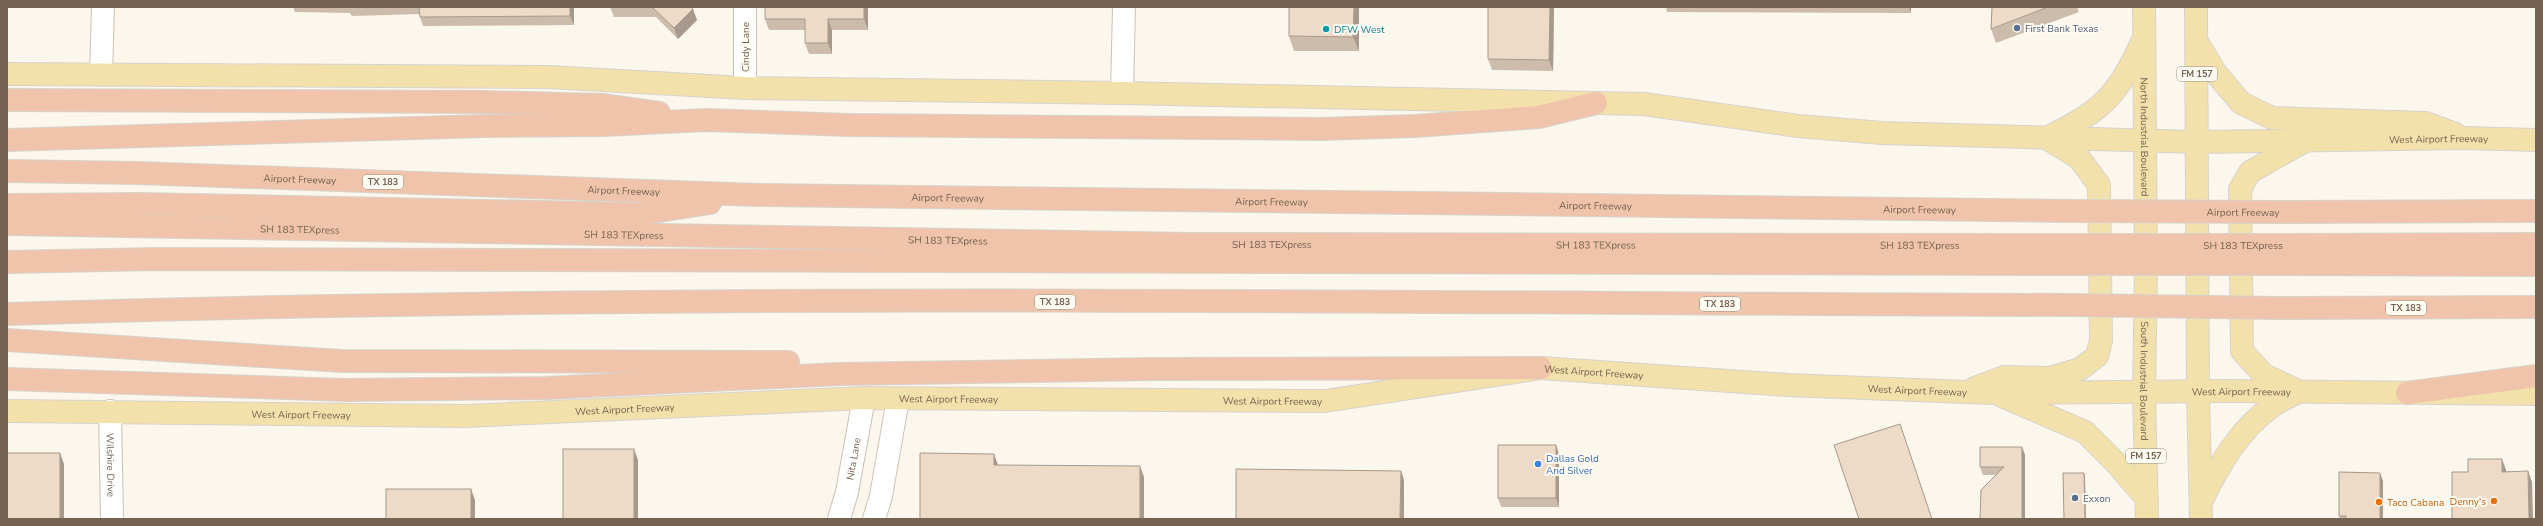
<svg xmlns="http://www.w3.org/2000/svg" width="2543" height="526" viewBox="0 0 2543 526" font-family="'Nunito Sans',sans-serif">
<rect width="100%" height="100%" fill="#fbf7ed"/>
<g fill="none" stroke-linecap="round" stroke-linejoin="round">
<defs>
<g id="minor">
<path d="M 101,74 L 103,7"/>
<path d="M 745,88 L 745,7"/>
<path d="M 1122,93 L 1124,7"/>
<path id="s1" d="M 110,411 L 112,519"/>
<path id="s2" d="M 839,519 L 847,492 L 864,398"/>
<path d="M 874,519 L 881,496 L 898,399"/>
</g>
<g id="major">
<path id="s3" d="M 2144,7 L 2146,268 L 2144,393 L 2147,519"/>
<path d="M 2196,7 L 2198,392 L 2201,519"/>
<path d="M 2197,42 L 2215,72 L 2241,103 L 2272,118 L 2426,123 L 2455,134"/>
<path id="s4" d="M 7,74 L 548,77 L 745,88 L 1122,93 L 1644,104 L 1798,126 L 1882,133 L 2197,142 L 2466,138 L 2536,140"/>
<path d="M 2049,137 C 2102,110 2117,97 2142,42"/>
<path d="M 1975,388 L 2004,377 L 2050,378 L 2080,369 L 2097,356 L 2101,341 L 2099,185 L 2079,158 L 2048,139"/>
<path d="M 2294,389 L 2264,375 L 2242,351 L 2240,189 L 2250,172 L 2303,142"/>
<path d="M 2002,396 L 2085,432 L 2116,463 L 2147,499"/>
<path id="s5" d="M 7,411 L 466,416 L 864,398 L 1325,401 L 1541,368 L 1788,385 L 1993,393 L 2229,391 L 2536,394"/>
<path d="M 2202,500 C 2219,465 2239,430 2271,407 C 2279,401 2289,397 2298,392"/>
</g>
<g id="highway">
<path d="M 7,100 L 484,102 L 602,105 L 659,113"/>
<path d="M 7,140 L 484,126 L 604,125 L 706,120 L 850,125 L 1322,129 L 1415,126 L 1539,117 L 1596,103"/>
<path id="s6" d="M 7,171 L 138,173 L 758,195 L 2071,211"/>
<path d="M 7,205 L 138,204 L 640,214 L 710,203"/>
<path d="M 2284,212 L 2536,211"/>
<path id="s7" d="M 7,224 L 1188,244 L 2072,245"/>
<path d="M 2284,245 L 2536,244"/>
<path d="M 7,262 L 156,259 L 2073,264"/>
<path d="M 2280,264 L 2536,265"/>
<path d="M 2277,308 L 2536,307"/>
<path d="M 7,314 C 695,292 1383,303 2071,305"/>
<path d="M 7,340 L 342,361 L 788,362"/>
<path d="M 7,379 L 345,390 L 547,388 L 839,374 L 1155,369 L 1541,368"/>
<path d="M 2407,393 L 2536,376"/>
</g>
</defs>
<!-- minor casing -->
<use href="#minor" stroke="#cdc1b3" stroke-width="24"/>
<!-- major casing -->
<use href="#major" stroke="#d8d3ce" stroke-width="24"/>
<!-- highway casing -->
<use href="#highway" stroke="#d8d3ce" stroke-width="24"/>
<!-- minor -->
<use href="#minor" stroke="#fff" stroke-width="22"/>
<!-- major -->
<use href="#major" stroke="#f3e1ac" stroke-width="22"/>
<!-- highway -->
<use href="#highway" stroke="#efc4aa" stroke-width="22"/>
<defs>
<g id="highway-bridge">
<path id="s8" d="M 2071,211 L 2284,212"/>
<path id="s9" d="M 2072,245 L 2284,245"/>
<path d="M 2073,264 L 2280,264"/>
<path d="M 2071,305 L 2277,308"/>
</g>
</defs>
<!-- highway-bridge casing -->
<use href="#highway-bridge" stroke="#d8d3ce" stroke-width="24" stroke-linecap="butt"/>
<!-- highway-bridge -->
<use href="#highway-bridge" stroke="#efc4aa" stroke-width="22"/>
</g>
<!-- wall -->
<g fill="#cdbcab">
<path d="M 293,7 L 574,7 L 574,25 L 423,26 L 420,17 L 420,14 L 352,16 L 350,13 L 295,12 Z"/>
<path d="M 610,7 L 691,7 L 697,20 L 678,39 L 656,17 L 614,17 Z"/>
<path d="M 868,7 L 868,30 L 832,30 L 832,54 L 809,54 L 805,43 L 805,30 L 769,30 L 765,19 Z"/>
<path d="M 1289,7 L 1359,7 L 1359,51 L 1294,51 L 1289,36 Z"/>
<path d="M 1554,7 L 1553,71 L 1492,70 L 1488,59 Z"/>
<path d="M 1666,7 L 1911,7 L 1911,13 L 1667,12 Z"/>
<path d="M 1992,7 L 2077,7 L 2079,12 L 1996,43 L 1991,29 Z"/>
<path d="M 2022,447 L 2025,455 L 2025,519 L 1980,519 L 1996,475 L 1983,475 L 1980,467 Z"/>
<path d="M 1559,454 L 1559,507 L 1501,507 L 1498,498 Z"/>
<path d="M 2383,481 L 2383,519 L 2340,519 L 2339,516 Z"/>
</g>
<!-- shaded-wall -->
<g fill="#a7998b">
<path d="M 570,7 L 574,7 L 574,25 L 570,16 Z"/>
<path d="M 864,7 L 868,7 L 868,30 L 864,19 Z"/>
<path d="M 1354,7 L 1359,7 L 1359,51 L 1353,37 Z"/>
<path d="M 1550,7 L 1554,7 L 1553,71 L 1549,60 Z"/>
<path d="M 1909,7 L 1911,7 L 1911,13 Z"/>
<path d="M 693,9 L 697,20 L 678,39 L 674,28 Z"/>
<path d="M 828,19 L 832,30 L 832,54 L 828,43 Z"/>
<path d="M 1556,445 L 1559,454 L 1559,507 L 1556,498 Z"/>
<path d="M 2022,447 L 2025,455 L 2025,519 L 2022,519 Z"/>
<path d="M 634,449 L 638,460 L 638,519 L 634,519 Z"/>
<path d="M 60,453 L 64,464 L 64,519 L 60,519 Z"/>
<path d="M 994,454 L 998,465 L 994,465 Z"/>
<path d="M 2502,459 L 2506,470 L 2506,483 L 2502,472 Z"/>
<path d="M 1140,466 L 1144,477 L 1144,519 L 1140,519 Z"/>
<path d="M 1401,471 L 1404,480 L 1404,519 L 1400,519 Z"/>
<path d="M 2528,471 L 2532,482 L 2533,519 L 2529,519 Z"/>
<path d="M 2084,473 L 2085,476 L 2086,519 L 2085,519 Z"/>
<path d="M 2380,473 L 2383,481 L 2383,519 L 2380,519 Z"/>
<path d="M 471,489 L 475,500 L 475,519 L 471,519 Z"/>
</g>
<!-- building -->
<g fill="#eedbc7" stroke="#a7998b">
<path d="M 419,7 L 570,7 L 570,16 L 420,17 Z"/>
<path d="M 652,7 L 691,7 L 693,9 L 674,28 Z"/>
<path d="M 765,7 L 864,7 L 864,19 L 828,19 L 828,43 L 805,43 L 805,19 L 765,19 Z"/>
<path d="M 1289,7 L 1354,7 L 1353,37 L 1289,36 Z"/>
<path d="M 1488,7 L 1550,7 L 1549,60 L 1488,59 Z"/>
<path d="M 1992,7 L 2048,7 L 1991,29 Z"/>
<path d="M 1900,424 L 1932,519 L 1859,519 L 1834,445 Z"/>
<rect x="1498" y="445" width="58" height="53"/>
<path d="M 1980,447 L 2022,447 L 2022,519 L 1980,519 L 1981,490 L 2004,467 L 1980,467 Z"/>
<rect x="563" y="449" width="71" height="70"/>
<rect x="7" y="453" width="53" height="66"/>
<path d="M 920,453 L 994,454 L 994,465 L 1140,466 L 1140,519 L 920,519 Z"/>
<path d="M 2468,459 L 2502,459 L 2502,472 L 2528,471 L 2529,519 L 2452,519 L 2452,472 L 2468,472 Z"/>
<path d="M 1236,469 L 1401,471 L 1400,519 L 1236,519 Z"/>
<path d="M 2339,472 L 2380,473 L 2380,519 L 2346,519 L 2346,516 L 2339,516 Z"/>
<path d="M 2063,473 L 2084,473 L 2085,519 L 2064,519 Z"/>
<rect x="386" y="489" width="85" height="30"/>
</g>
<!-- markers -->
<g fill="#5c6f8a" stroke="#fefbf3" stroke-width="1.5">
<circle cx="2017" cy="28" r="4"/>
<circle cx="2075" cy="498" r="4"/>
</g>
<circle fill="#0f9aa8" stroke="#fefbf3" stroke-width="1.5" cx="1326" cy="29" r="4"/>
<circle fill="#3f7fe0" stroke="#fefbf3" stroke-width="1.5" cx="1538" cy="464" r="4"/>
<g fill="#e8710a" stroke="#fefbf3" stroke-width="1.5">
<circle cx="2494" cy="501" r="4"/>
<circle cx="2379" cy="502" r="4"/>
</g>
<g text-anchor="middle" stroke-width="4" stroke-linejoin="round" paint-order="stroke">
<!-- shield labels -->
<g fill="#fefbf3" stroke="#9e9082" stroke-width="1">
<rect x="2177" y="67" width="40" height="14" rx="3"/>
<rect x="363" y="175" width="40" height="14" rx="3"/>
<rect x="1035" y="295" width="40" height="14" rx="3"/>
<rect x="1700" y="297" width="40" height="14" rx="3"/>
<rect x="2386" y="301" width="40" height="14" rx="3"/>
<rect x="2126" y="449" width="40" height="14" rx="3"/>
</g>
<g font-size="9" font-weight="bold" fill="#756251">
<text x="2197" y="77">FM 157</text>
<text x="383" y="185">TX 183</text>
<text x="1055" y="305">TX 183</text>
<text x="1720" y="307">TX 183</text>
<text x="2406" y="311">TX 183</text>
<text x="2146" y="459">FM 157</text>
</g>
<!-- service labels -->
<g font-size="10" fill="#4e5e75" stroke="#fefbf3" text-anchor="start">
<text x="2025" y="32">First Bank Texas</text>
<text x="2083" y="502">Exxon</text>
</g>
<!-- culture labels -->
<g font-size="10" fill="#0d838f" stroke="#fefbf3" text-anchor="start">
<text x="1334" y="33">DFW West</text>
</g>
<!-- street labels -->
<g font-size="10" fill="#756251" stroke="#fefbf3">
<text transform="translate(745 47) rotate(-90)" y="4">Cindy Lane</text>
<text dy="4" stroke="none"><textPath href="#s3" startOffset="130">North Industrial Boulevard</textPath></text>
<text dy="4" stroke="none"><textPath href="#s4" startOffset="2434">West Airport Freeway</textPath></text>
<text dy="4" stroke="none"><textPath href="#s6" startOffset="293">Airport Freeway</textPath></text>
<text dy="4" stroke="none"><textPath href="#s6" startOffset="617">Airport Freeway</textPath></text>
<text dy="4" stroke="none"><textPath href="#s6" startOffset="941">Airport Freeway</textPath></text>
<text dy="4" stroke="none"><textPath href="#s6" startOffset="1265">Airport Freeway</textPath></text>
<text dy="4" stroke="none"><textPath href="#s6" startOffset="1589">Airport Freeway</textPath></text>
<text dy="4" stroke="none"><textPath href="#s6" startOffset="1913">Airport Freeway</textPath></text>
<text dy="4" stroke="none"><textPath href="#s8" startOffset="172">Airport Freeway</textPath></text>
<text dy="4" stroke="none"><textPath href="#s7" startOffset="293">SH 183 TEXpress</textPath></text>
<text dy="4" stroke="none"><textPath href="#s7" startOffset="617">SH 183 TEXpress</textPath></text>
<text dy="4" stroke="none"><textPath href="#s7" startOffset="941">SH 183 TEXpress</textPath></text>
<text dy="4" stroke="none"><textPath href="#s7" startOffset="1265">SH 183 TEXpress</textPath></text>
<text dy="4" stroke="none"><textPath href="#s7" startOffset="1589">SH 183 TEXpress</textPath></text>
<text dy="4" stroke="none"><textPath href="#s7" startOffset="1913">SH 183 TEXpress</textPath></text>
<text dy="4" stroke="none"><textPath href="#s9" startOffset="171">SH 183 TEXpress</textPath></text>
<text dy="4" stroke="none"><textPath href="#s5" startOffset="1590">West Airport Freeway</textPath></text>
<text dy="4" stroke="none"><textPath href="#s3" startOffset="374">South Industrial Boulevard</textPath></text>
<text dy="4" stroke="none"><textPath href="#s5" startOffset="1914">West Airport Freeway</textPath></text>
<text dy="4" stroke="none"><textPath href="#s5" startOffset="2238">West Airport Freeway</textPath></text>
<text dy="4" stroke="none"><textPath href="#s5" startOffset="942">West Airport Freeway</textPath></text>
<text dy="4" stroke="none"><textPath href="#s5" startOffset="1266">West Airport Freeway</textPath></text>
<text dy="4" stroke="none"><textPath href="#s5" startOffset="618">West Airport Freeway</textPath></text>
<text dy="4" stroke="none"><textPath href="#s5" startOffset="294">West Airport Freeway</textPath></text>
<text dy="4" stroke="none"><textPath href="#s2" startOffset="62">Nita Lane</textPath></text>
<text dy="4" stroke="none"><textPath href="#s1" startOffset="54">Wilshire Drive</textPath></text>
</g>
<!-- shop labels -->
<g font-size="10" fill="#366cbe" stroke="#fefbf3" text-anchor="start">
<text x="1546" y="462">Dallas Gold<tspan x="1546" dy="12">And Silver</tspan></text>
</g>
<!-- food labels -->
<g font-size="10" fill="#c56008" stroke="#fefbf3" text-anchor="end">
<text x="2486" y="505">Denny's</text>
<text x="2387" y="506" text-anchor="start">Taco Cabana</text>
</g>
</g>
<!-- border -->
<rect width="2543" height="526" fill="none" stroke="#756251" stroke-width="16"/>
</svg>
